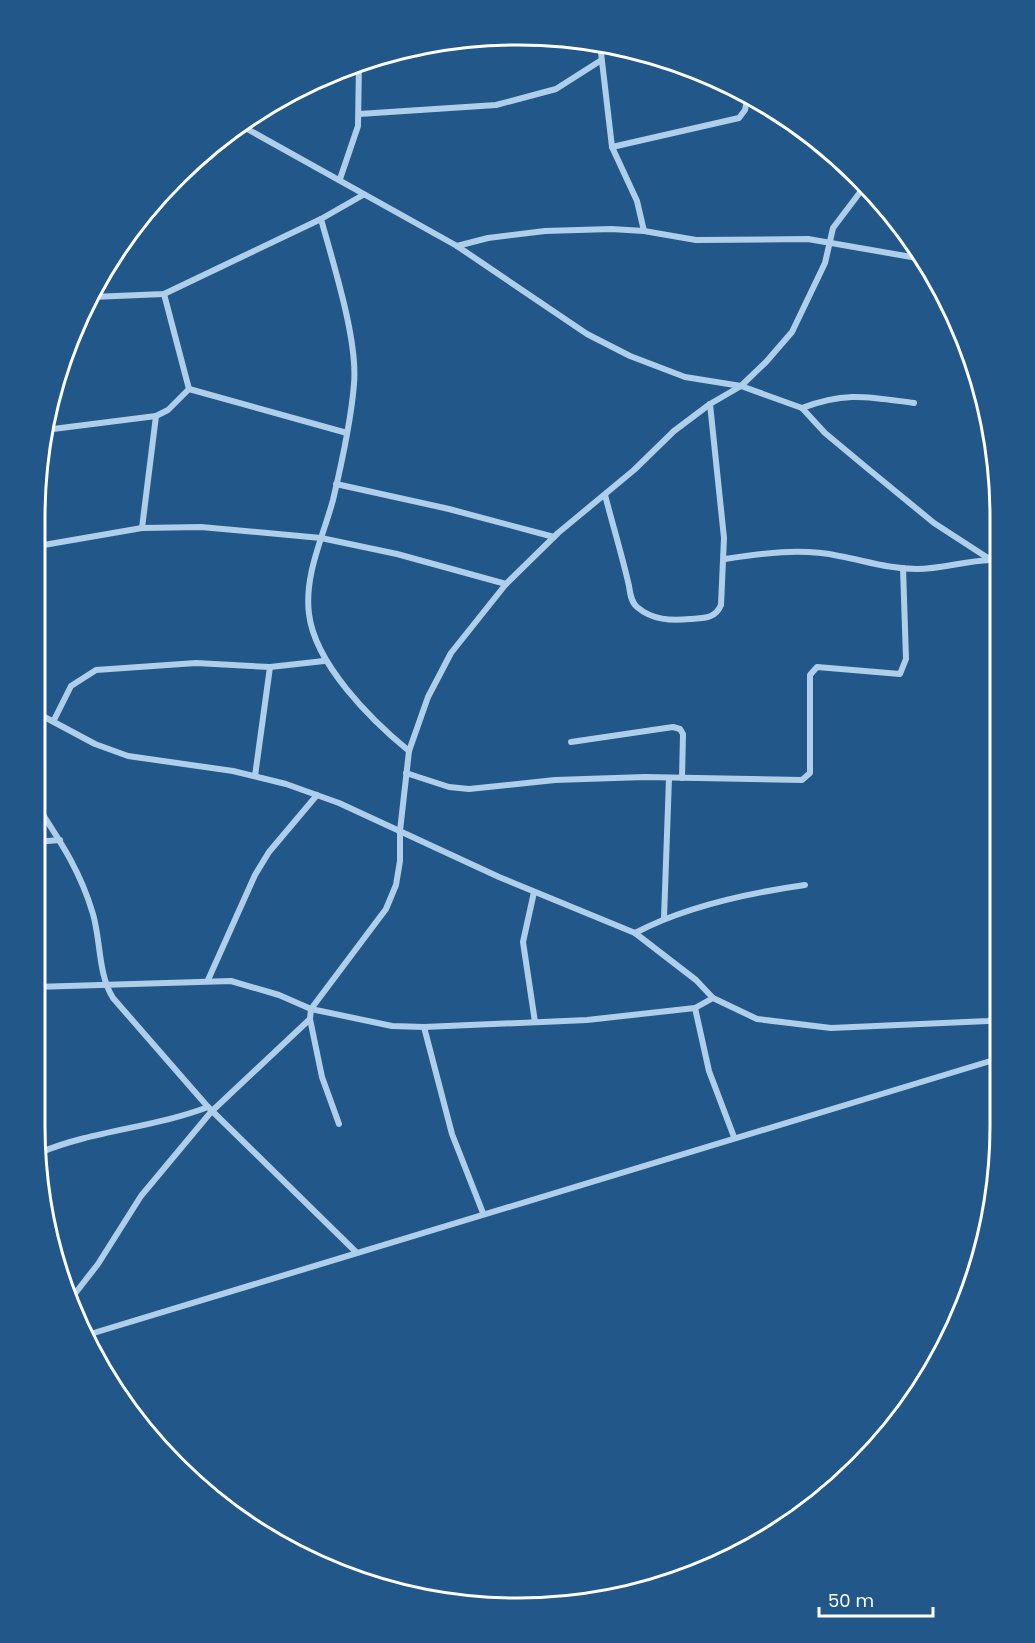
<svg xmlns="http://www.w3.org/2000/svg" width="1035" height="1643" viewBox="0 0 1035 1643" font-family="Poppins,sans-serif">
<rect width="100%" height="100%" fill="#225789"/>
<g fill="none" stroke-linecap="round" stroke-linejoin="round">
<!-- minor -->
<g stroke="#aeceea" stroke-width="6">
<path d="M 600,44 L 612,147 L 637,201 L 644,231"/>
<path d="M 359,114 L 496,105 L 556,89 L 600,61"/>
<path d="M 240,125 L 457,246 L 587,334 L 630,356 L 685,377 L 741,386 L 802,408 L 825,433 L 867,468 L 934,523 L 991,560 L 999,559"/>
<path d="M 612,147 L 739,118 L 745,110 L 748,95"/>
<path d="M 340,179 L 358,126 L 359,62"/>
<path d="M 321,219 C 333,263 358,340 354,384 C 351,422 342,462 333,500 C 323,537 304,575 309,614 C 315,664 371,720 409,751"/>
<path d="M 457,246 L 488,238 L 545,231 L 611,229 L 644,231 L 696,240 L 808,239 L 923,259"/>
<path d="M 164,294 L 189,389"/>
<path d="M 92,297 L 164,294 L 321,219 L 363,195"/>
<path d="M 189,389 L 347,433"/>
<path d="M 802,408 C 846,391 869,397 914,403"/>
<path d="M 45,430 L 156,416 L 168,410 L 189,389"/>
<path d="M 336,484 L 449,509 L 554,537"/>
<path d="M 605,495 C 613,526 622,555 629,586 C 630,593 631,602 637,607 C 652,620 671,621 690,619 C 704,618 715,619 721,605 L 724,538 L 710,404"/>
<path d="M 142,528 L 156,416"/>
<path d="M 38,546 L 142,528 L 201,527 L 321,538 L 397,554 L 506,584"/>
<path d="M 725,559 C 762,553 802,548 839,556 C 866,561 890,569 917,569 C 941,569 965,561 990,560"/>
<path d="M 37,713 L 95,744 L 128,756 L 233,771 L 286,784 L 339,803 L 499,877 L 635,933 L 696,980 L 713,998 L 757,1019 L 831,1028 L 988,1021 L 997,1018"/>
<path d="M 54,720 L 71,686 L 96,670 L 196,663 L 270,667 L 324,661"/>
<path d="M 571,742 L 673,727 L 680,729 L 683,734 L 682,778"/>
<path d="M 406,773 L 449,787 L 469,789 L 555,780 L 645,777 L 802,780 L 810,773 L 810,675 L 817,667 L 900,674 L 906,659 L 903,568"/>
<path d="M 255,776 L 270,667"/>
<path d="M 36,804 C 60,841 80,870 93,914 C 101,942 98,974 113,998 L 208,1107"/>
<path d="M 36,842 L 60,840"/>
<path d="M 534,892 L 523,942 L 535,1022"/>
<path d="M 664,918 L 669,778"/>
<path d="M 635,933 C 686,906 748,893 805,885"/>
<path d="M 208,980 L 255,875 L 269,852 L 317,795"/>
<path d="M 35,987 L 231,981 L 279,995 L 311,1009 L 392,1026 L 424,1027 L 587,1020 L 695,1008 L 713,998"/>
<path d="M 695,1008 L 709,1071 L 734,1137"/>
<path d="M 310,1019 L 322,1077 L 339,1124"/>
<path d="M 424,1027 L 452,1134 L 483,1213"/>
<path d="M 39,1153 C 94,1130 153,1128 208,1107 L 356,1252"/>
<path d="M 996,1188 L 996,1187"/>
<path d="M 70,1300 L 98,1264 L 141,1196 L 211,1112 L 310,1019 L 311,1009 L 386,909 L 396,885 L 400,861 L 400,831 L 409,751 L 428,697 L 451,653 L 506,584 L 558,533 L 634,470 L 674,431 L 710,404 L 741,386 L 766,362 L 792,332 L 825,263 L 833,228 L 864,187"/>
<path d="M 87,1335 L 997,1059"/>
</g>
</g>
<!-- crop -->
<path d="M0 0H1035V1643H0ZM517 45H518A472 472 0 0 1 990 517V1126A472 472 0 0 1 518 1598H517A472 472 0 0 1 45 1126V517A472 472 0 0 1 517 45Z" fill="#225789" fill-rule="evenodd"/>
<path fill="none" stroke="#fff" stroke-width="3" d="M517 45H518A472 472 0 0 1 990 517V1126A472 472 0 0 1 518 1598H517A472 472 0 0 1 45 1126V517A472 472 0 0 1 517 45Z"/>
<!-- scale -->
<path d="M819 1607v9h114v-9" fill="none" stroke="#ffffff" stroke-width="3"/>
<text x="828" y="1607" font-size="18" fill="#ffffff" stroke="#225789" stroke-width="4.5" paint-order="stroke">50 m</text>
</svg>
